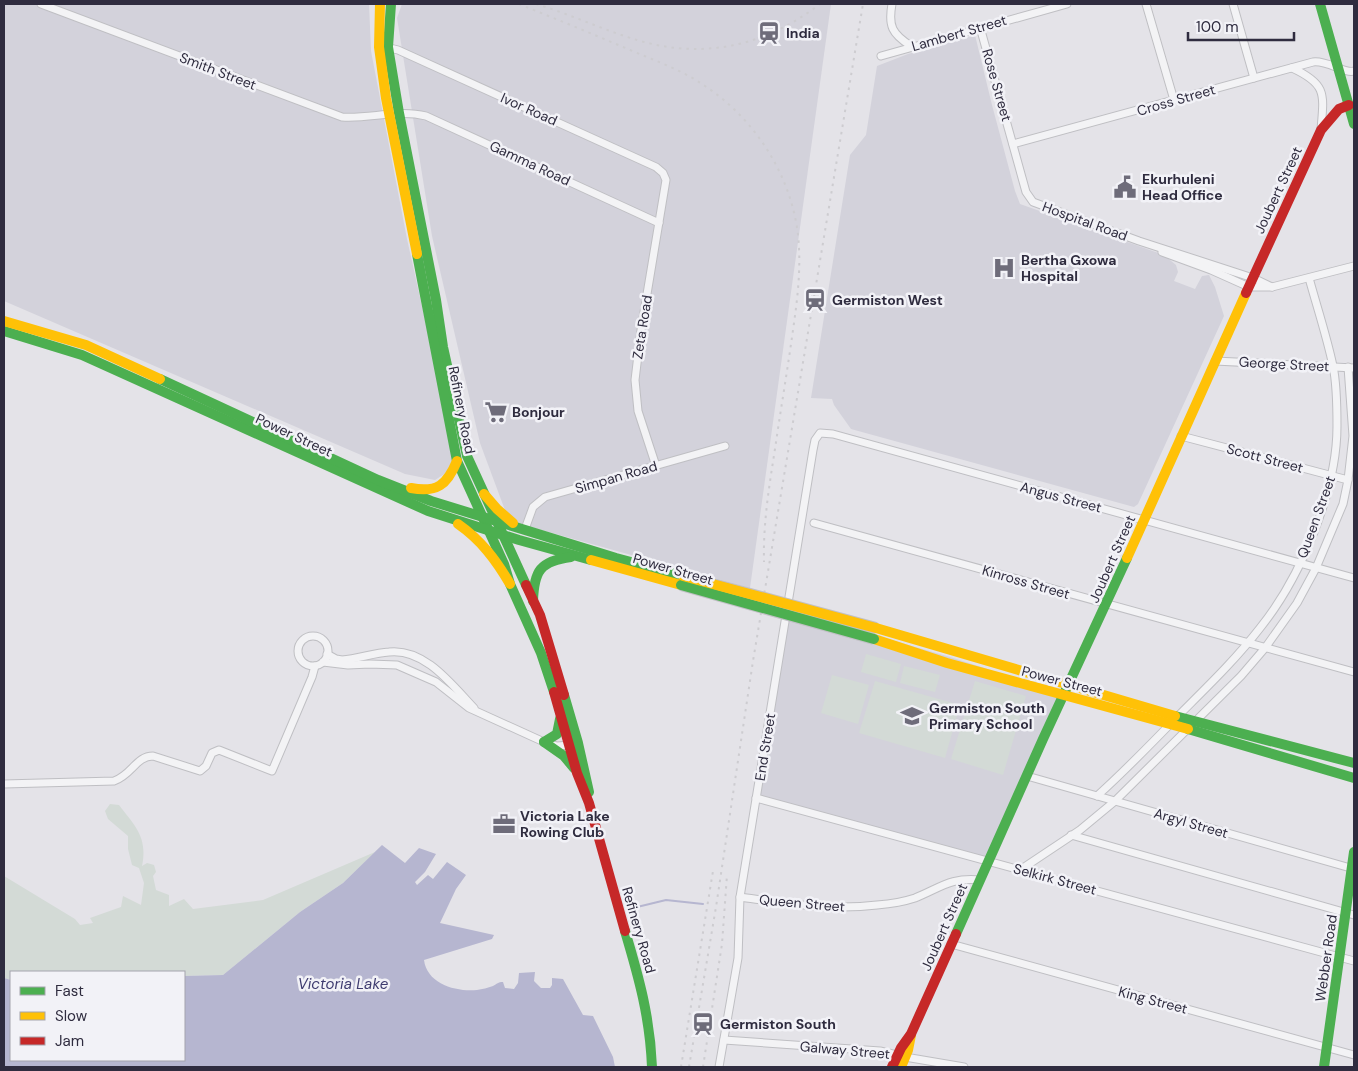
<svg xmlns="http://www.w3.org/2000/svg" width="1358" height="1071" viewBox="0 0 1358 1071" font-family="'DM Sans',sans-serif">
<rect width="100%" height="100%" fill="#e4e3e8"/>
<!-- built -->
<g fill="#d3d2db">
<path d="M 4,4 L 369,4 L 371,51 L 407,239 L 452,441 L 453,462 L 446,473 L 435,480 L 405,474 L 4,301 Z"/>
<path d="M 402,4 L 831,4 L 750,588 L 509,521 L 480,443 L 432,236 L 397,18 Z"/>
<path d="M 975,35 L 992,105 L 1015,191 L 1020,204 L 1164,255 L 1176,265 L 1178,272 L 1174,281 L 1195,289 L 1202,276 L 1209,275 L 1215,287 L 1224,316 L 1138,504 L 1134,507 L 851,429 L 834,405 L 832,399 L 811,398 L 850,155 L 866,135 L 877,66 L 908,54 Z"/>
<path d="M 788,610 L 950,657 L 1063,693 L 987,863 L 757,799 Z"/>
</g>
<!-- green -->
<g fill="#d3dad6">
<path d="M 866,654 L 901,664 L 896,682 L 861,672 Z"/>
<path d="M 904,666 L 940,675 L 935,692 L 900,683 Z"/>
<path d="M 832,675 L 869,685 L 858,724 L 821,713 Z"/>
<path d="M 875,681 L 960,705 L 945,758 L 859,733 Z"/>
<path d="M 975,681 L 1026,696 L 1003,775 L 951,759 Z"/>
<path d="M 110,804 L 119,805 C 135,826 148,837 142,866 L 147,863 L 154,865 L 156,872 L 153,876 L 156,890 L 169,895 L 169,906 L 184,899 L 193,909 L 263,900 L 375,852 L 343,883 L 300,912 L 223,975 L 184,976 L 184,972 L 11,972 L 11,980 L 4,978 L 4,876 L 75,919 L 80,925 L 93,923 L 90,918 L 121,907 L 123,896 L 141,905 L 144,883 L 139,868 L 132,865 L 128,849 L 128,836 L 108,819 L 105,811 Z"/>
</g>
<!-- water -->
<path fill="#b6b6d0" d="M 382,845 L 405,863 L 419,848 L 436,854 L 425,872 L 415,882 L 417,885 L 428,875 L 433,879 L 447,862 L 466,875 L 456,889 L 440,923 L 494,935 L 492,939 L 424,960 C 427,984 456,992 477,990 C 482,989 488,988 493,986 C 497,984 498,982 503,982 L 505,988 L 514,989 L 518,983 L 519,973 L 535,972 L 534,981 L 541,988 L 550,988 L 552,985 L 552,978 L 563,979 L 583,1015 L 593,1016 L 613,1057 L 615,1067 L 4,1067 L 4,978 L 11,980 L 11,1060 L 184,1060 L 184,976 L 223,975 L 300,912 L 343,883 Z"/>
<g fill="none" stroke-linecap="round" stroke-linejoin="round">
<!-- stream -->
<path stroke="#b6b6d0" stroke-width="2" d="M 633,908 L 666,900 L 703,904"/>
<defs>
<g id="street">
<path d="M 41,4 L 342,117 C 370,119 398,109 426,116 L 659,223"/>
<path d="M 892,4 C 888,26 892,34 911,46"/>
<path d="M 1146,4 L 1174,100"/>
<path d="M 1233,4 L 1254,78"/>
<path d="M 980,27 L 1026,192 L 1033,202 L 1139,241 L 1253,278 L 1272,287"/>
<path d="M 386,47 L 398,50 L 656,167 L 663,173 L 666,180 L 641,330 L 635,380 L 638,411 L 656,466"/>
<path d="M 881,56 L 1067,4"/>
<path d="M 1292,68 C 1327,84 1324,94 1321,129"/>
<path d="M 1013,144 L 1313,62 C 1327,60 1345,74 1354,71"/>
<path d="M 1162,252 L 1211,270 L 1249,287 L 1272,287 L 1354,266"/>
<path d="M 1215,361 L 1354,368"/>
<path d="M 1181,436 L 1348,480"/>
<path d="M 814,523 L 1354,672"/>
<path d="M 525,529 L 533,507 L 545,497 L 725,446"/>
<circle cx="313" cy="651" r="15"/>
<path d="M 327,654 L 336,659 L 342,660 C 358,659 373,653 389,652 C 425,648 452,685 474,708"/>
<path d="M 323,662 L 348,665 L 370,664 L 397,665 L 436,682 L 469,708 L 544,742 L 557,746 L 572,745"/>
<path d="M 1027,776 L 1354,869"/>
<path d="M 4,784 L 114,781 C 132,775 136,756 153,756 L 200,771 L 206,766 L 212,753 L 219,750 L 272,771 L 312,677 L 315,666"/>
<path d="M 1097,796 C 1126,770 1153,742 1180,714 C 1208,686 1236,659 1260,628 C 1301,577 1337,491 1337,426 C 1337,407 1337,385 1333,366 C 1327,337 1317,307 1309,278"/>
<path d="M 756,798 L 1354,961"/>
<path d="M 1071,835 L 1354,915"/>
<path d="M 1020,870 L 1080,830 L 1115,801 L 1241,676 L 1265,648 L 1297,603 L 1316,568 L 1343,504 L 1348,480 L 1353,436 L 1348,367"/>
<path d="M 740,897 C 785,903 831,911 877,905 C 889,904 903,902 915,898 C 940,888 951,877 980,880"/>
<path d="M 951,944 L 1354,1055"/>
<path d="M 724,1040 L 880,1051 L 905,1057 L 964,1067"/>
<path d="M 719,1067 L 738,958 L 740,897 L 813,450 L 815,440 L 820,433 L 833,434 L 1354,578"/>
</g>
</defs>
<!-- street casing -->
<use href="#street" stroke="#bfbfc3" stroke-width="9"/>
<!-- street -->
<use href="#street" stroke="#f3f3f5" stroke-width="7"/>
<!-- fast -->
<g stroke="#4caf50" stroke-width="10">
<path d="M 391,4 L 388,47 L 399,113 L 436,300 L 443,347 L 467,456 L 526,585"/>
<path d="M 1320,4 L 1354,124"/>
<path d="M 417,254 L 457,461 L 504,564 L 510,584 L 541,653 L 554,692"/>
<path d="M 4,331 L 82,355 L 428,511 L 519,540 L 591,560"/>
<path d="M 160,379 L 378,480 L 431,501 L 616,558 L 683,576"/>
<path d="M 533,601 C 534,571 540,561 571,557"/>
<path d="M 564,695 L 578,743 L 589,792"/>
<path d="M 1175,716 L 1354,763"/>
<path d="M 1188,729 L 1354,778"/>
<path d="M 544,742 L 564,756 L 574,768"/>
<path d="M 544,742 L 557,734 L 560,719"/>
<path d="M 625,931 C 639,978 650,1017 652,1067"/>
<path d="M 956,934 L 1043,739 L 1127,558"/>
<path d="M 1324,1067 L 1354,852"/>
</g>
<!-- slow -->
<g stroke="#ffc107" stroke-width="10">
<path d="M 380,4 L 379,47 L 386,98 L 417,254"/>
<path d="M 4,321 L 86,345 L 160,379"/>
<path d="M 411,488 C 437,493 447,485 457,461"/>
<path d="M 484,494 L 497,509 L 513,523"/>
<path d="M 458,524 C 481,540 496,560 510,584"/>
<path d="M 1127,558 L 1246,293"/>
<path d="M 591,560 L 681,585"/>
<path d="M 876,628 L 1175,716"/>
<path d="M 874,639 L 947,663 L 1188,729"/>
<path d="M 901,1067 L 908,1050 L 911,1035"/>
</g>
<!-- jam -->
<g stroke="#c62828" stroke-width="10">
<path d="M 1246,293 L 1321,130 L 1339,109 L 1349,105"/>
<path d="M 526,585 L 540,615 L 564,695"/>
<path d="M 554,692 L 577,773 L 589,803 L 625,931"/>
<path d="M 892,1067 L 901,1048 L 911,1034 L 956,934"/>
</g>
<!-- rail -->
<g stroke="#cdccd0" stroke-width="2" stroke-dasharray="2.5 5" stroke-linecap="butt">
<path d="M 519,4 C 556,19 593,34 630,50 C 656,61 682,70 705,86 C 755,119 791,175 798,235 C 802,272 796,309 791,344 C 786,379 780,414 775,449 C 769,487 763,524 764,562"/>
<path d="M 536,4 C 570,14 603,30 637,40 C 704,60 765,46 820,4"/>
<path d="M 681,1067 L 713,871"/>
<path d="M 689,1067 L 716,907 L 753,661 L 863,4"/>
<path d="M 703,1067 L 722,944 L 727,875"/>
</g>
<defs>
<path id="fast-bridge" d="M 681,585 L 874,639"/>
<path id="slow-bridge" d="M 683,576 L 876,628"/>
</defs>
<!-- fast-bridge casing -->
<use href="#fast-bridge" stroke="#c1c0c5" stroke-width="12" stroke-linecap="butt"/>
<!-- slow-bridge casing -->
<use href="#slow-bridge" stroke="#c1c0c5" stroke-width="12" stroke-linecap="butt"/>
<!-- fast-bridge -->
<use href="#fast-bridge" stroke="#4caf50" stroke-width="10"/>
<!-- slow-bridge -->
<use href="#slow-bridge" stroke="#ffc107" stroke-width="10"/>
</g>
<!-- icons -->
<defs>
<symbol id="station-bare" viewBox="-9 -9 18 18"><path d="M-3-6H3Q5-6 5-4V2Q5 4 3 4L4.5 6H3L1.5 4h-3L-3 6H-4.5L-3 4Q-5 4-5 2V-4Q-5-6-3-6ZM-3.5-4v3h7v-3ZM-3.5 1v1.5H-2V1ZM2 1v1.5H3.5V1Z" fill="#6e6c7a" stroke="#f2f2f7" stroke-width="2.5" paint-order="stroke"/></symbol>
<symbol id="civic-bare" viewBox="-9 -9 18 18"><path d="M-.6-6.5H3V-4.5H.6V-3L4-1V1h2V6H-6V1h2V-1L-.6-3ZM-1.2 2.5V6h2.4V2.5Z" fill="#6e6c7a" stroke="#f2f2f7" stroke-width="2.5" paint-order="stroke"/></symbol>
<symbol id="hospital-bare" viewBox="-9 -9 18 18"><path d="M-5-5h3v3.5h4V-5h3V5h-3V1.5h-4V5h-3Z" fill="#6e6c7a" stroke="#f2f2f7" stroke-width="2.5" paint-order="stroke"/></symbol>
<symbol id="supermarket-bare" viewBox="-9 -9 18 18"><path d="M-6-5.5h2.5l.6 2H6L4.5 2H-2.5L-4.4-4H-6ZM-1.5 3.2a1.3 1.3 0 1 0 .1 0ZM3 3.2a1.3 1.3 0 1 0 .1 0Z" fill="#6e6c7a" stroke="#f2f2f7" stroke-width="2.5" paint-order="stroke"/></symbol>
<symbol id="school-bare" viewBox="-9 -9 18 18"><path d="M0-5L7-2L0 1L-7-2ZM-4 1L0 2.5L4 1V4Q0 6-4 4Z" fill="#6e6c7a" stroke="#f2f2f7" stroke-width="2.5" paint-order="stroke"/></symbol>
<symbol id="office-bare" viewBox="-9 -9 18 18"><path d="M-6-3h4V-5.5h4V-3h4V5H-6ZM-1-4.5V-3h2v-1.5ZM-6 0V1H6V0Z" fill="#6e6c7a" stroke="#f2f2f7" stroke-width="2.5" paint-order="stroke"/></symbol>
</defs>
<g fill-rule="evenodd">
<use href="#station-bare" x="753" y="17" width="32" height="32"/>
<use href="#civic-bare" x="1109" y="171" width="32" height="32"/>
<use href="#hospital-bare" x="988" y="252" width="32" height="32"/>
<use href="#station-bare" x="799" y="284" width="32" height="32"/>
<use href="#supermarket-bare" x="480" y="396" width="32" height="32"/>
<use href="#school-bare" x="896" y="700" width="32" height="32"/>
<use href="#office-bare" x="488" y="808" width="32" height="32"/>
<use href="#station-bare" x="687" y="1008" width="32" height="32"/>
</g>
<g text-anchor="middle" stroke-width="5" stroke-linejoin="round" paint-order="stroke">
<!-- poi labels -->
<g font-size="14" font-weight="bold" fill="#2f2c3f" stroke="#f2f2f7" text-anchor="start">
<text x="786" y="38">India</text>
<text x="1142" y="184">Ekurhuleni<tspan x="1142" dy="16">Head Office</tspan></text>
<text x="1021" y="265">Bertha Gxowa<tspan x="1021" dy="16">Hospital</tspan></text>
<text x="832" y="305">Germiston West</text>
<text x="512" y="417">Bonjour</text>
<text x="929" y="713">Germiston South<tspan x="929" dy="16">Primary School</tspan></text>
<text x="520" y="821">Victoria Lake<tspan x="520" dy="16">Rowing Club</tspan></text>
<text x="720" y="1029">Germiston South</text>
</g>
<!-- street labels -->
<g font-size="14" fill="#2f2c3f" stroke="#f2f2f7">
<text transform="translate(959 33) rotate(-16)" y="5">Lambert Street</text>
<text transform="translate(218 71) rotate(21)" y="5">Smith Street</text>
<text transform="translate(997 85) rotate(74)" y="5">Rose Street</text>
<text transform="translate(1176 100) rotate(-16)" y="5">Cross Street</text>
<text transform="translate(529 109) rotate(24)" y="5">Ivor Road</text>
<text transform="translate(530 163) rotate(25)" y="5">Gamma Road</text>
<text transform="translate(1278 190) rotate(-65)" y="5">Joubert Street</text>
<text transform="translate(1085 221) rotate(20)" y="5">Hospital Road</text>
<text transform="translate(642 327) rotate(-81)" y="5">Zeta Road</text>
<text transform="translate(1284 364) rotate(3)" y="5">George Street</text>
<text transform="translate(462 410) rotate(79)" y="5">Refinery Road</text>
<text transform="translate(294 435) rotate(25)" y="5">Power Street</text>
<text transform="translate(1265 458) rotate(15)" y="5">Scott Street</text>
<text transform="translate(616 477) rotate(-16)" y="5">Simpan Road</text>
<text transform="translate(1061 497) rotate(15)" y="5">Angus Street</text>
<text transform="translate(1316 517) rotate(-70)" y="5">Queen Street</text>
<text transform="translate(1112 559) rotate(-66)" y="5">Joubert Street</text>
<text transform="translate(673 569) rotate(16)" y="5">Power Street</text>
<text transform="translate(1026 582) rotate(16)" y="5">Kinross Street</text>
<text transform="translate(1062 681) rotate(15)" y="5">Power Street</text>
<text transform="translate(765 747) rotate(-81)" y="5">End Street</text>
<text transform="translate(1191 823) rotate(16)" y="5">Argyl Street</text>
<text transform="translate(1055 879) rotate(15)" y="5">Selkirk Street</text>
<text transform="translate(802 903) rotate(5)" y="5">Queen Street</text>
<text transform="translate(944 927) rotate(-66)" y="5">Joubert Street</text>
<text transform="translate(639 930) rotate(74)" y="5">Refinery Road</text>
<text transform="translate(1326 958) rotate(-82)" y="5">Webber Road</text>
<text transform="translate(1153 1000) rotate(15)" y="5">King Street</text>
<text transform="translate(845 1050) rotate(5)" y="5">Galway Street</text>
</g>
<!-- water labels -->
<g font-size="15" font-style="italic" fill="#3e3b6f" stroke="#f2f2f7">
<text x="343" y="989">Victoria Lake</text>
</g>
</g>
<!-- border -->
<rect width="1358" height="1071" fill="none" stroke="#2f2c3f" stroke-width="10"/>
<!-- legend -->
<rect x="10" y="971" width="175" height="90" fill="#f2f2f7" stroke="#a4a3ad"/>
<rect x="20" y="987" width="25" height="8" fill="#4caf50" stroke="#a4a3ad"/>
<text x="55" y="996" font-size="15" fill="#2f2c3f">Fast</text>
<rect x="20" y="1012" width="25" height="8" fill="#ffc107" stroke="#a4a3ad"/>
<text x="55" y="1021" font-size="15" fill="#2f2c3f">Slow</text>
<rect x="20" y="1037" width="25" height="8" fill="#c62828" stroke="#a4a3ad"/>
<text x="55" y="1046" font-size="15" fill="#2f2c3f">Jam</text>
<!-- scale -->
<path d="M1188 32v8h106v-8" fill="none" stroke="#2f2c3f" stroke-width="2.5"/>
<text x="1196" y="32" font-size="15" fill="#2f2c3f" stroke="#f2f2f7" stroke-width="4" paint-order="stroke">100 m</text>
</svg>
